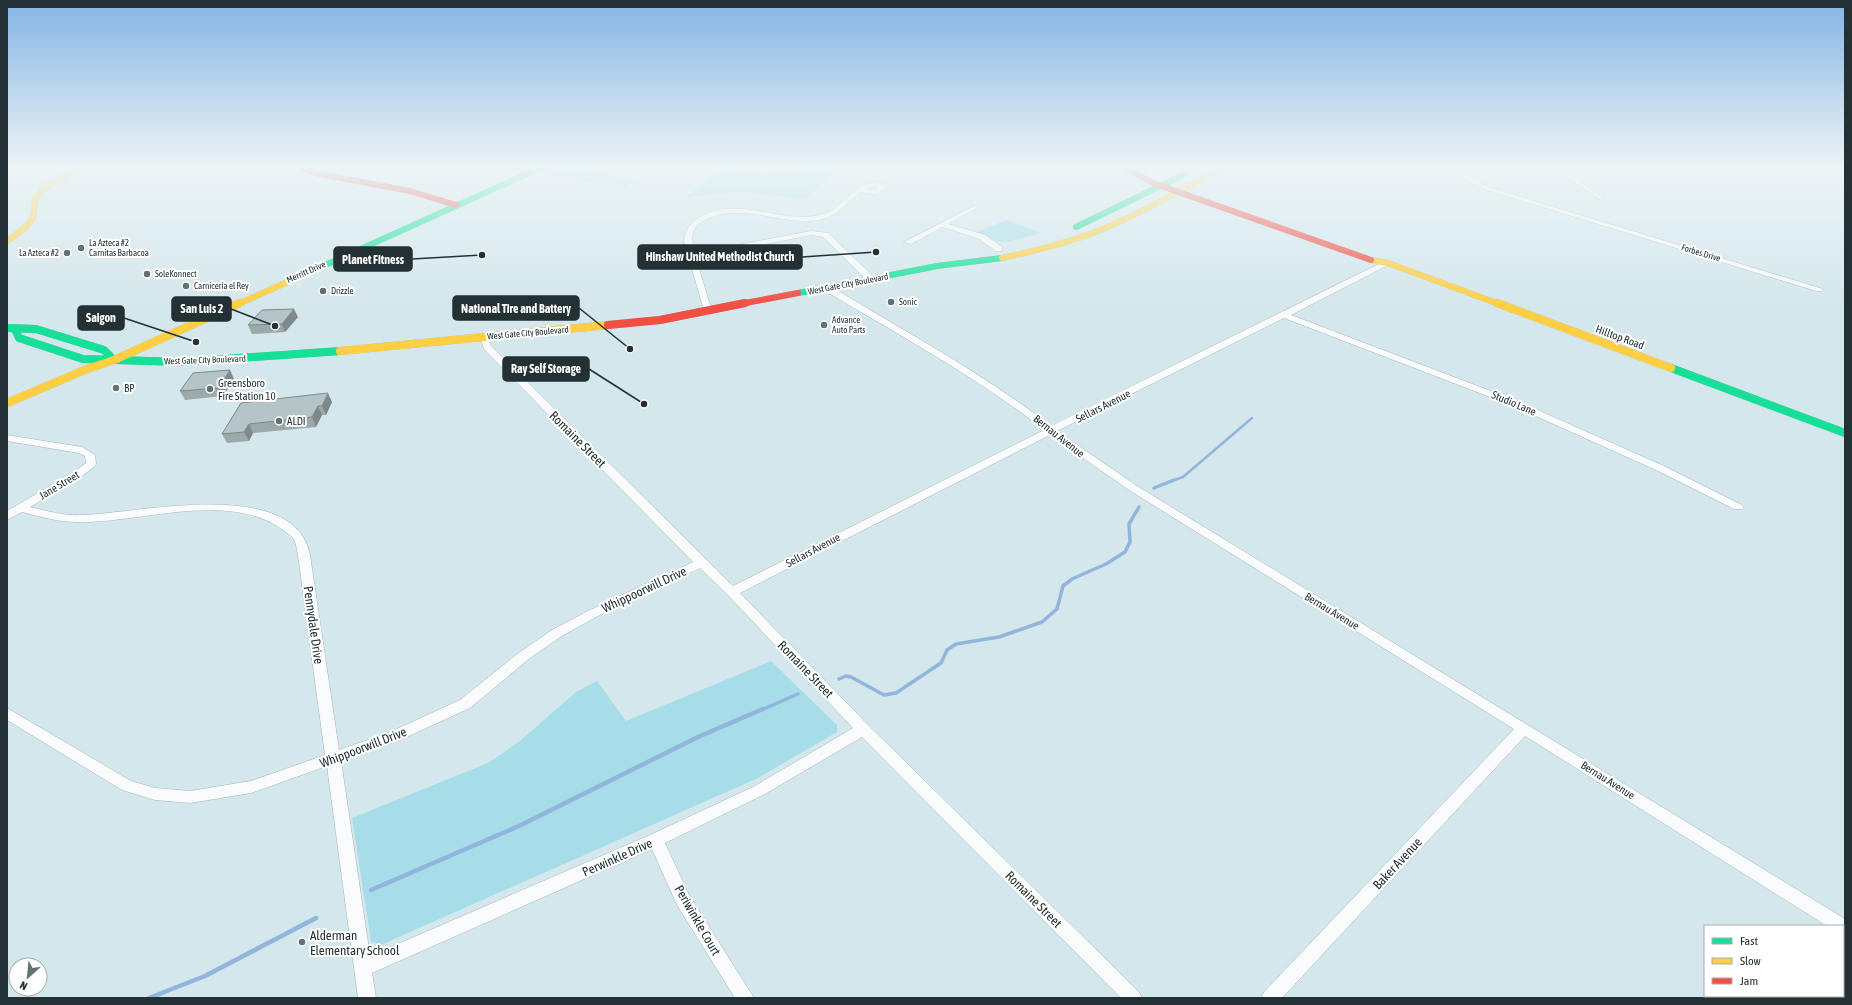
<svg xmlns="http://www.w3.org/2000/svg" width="1852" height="1005" viewBox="0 0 1852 1005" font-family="'Asap Condensed',sans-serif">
<rect width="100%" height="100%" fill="#d4e7ec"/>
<!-- green -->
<g fill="#a6dde9">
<path d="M 550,167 L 572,167 L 636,181 L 622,189 L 539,171 Z"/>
<path d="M 796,167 L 839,167 L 805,199 L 741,192 L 685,197 L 724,170 C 745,171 778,181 796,167 Z"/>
<path d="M 1006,220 L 1041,233 L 1007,242 L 1000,242 L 977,232 Z"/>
<path d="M 771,661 L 837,725 L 837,732 L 758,778 L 381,945 L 371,941 L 352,818 L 488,763 L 520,741 L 576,692 L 597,681 L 626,721 Z"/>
</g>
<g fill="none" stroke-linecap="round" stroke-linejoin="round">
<!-- stream-far2 -->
<path stroke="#92b5dd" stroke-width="2.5" d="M 1172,481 L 1183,477 L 1252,418"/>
<!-- stream-far1 -->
<g stroke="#92b5dd" stroke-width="3.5">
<path d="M 1154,488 L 1174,480"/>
<path d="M 839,679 L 846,676 L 851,677 L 884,695 L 896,693 L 941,663 L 947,650 L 956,644 L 999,637 L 1042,622 L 1057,609 L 1063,586 L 1072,579 L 1106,564 L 1125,552 L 1130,542 L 1129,524 L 1139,507"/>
<path d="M 761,710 L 798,694"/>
</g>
<!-- stream -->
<g stroke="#92b5dd" stroke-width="4.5">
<path d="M 371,890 L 519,826 L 698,737 L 763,709"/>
<path d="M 149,998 L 205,976 L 316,918"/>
</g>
<defs>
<g id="street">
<path d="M 1446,167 L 1453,167 L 1488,187 L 1823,289 L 1822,291 L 1816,291 L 1484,189 L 1469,182 Z"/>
<path d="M 1552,167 L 1559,167 L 1604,198 L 1599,199 Z"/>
<path d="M 877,182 L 887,188 L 876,194 L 861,192 C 846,203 837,217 818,220 C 779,226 740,200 703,221 C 690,228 691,241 695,253 L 811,231 L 828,233 L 874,277 L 874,281 L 868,281 L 823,237 L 811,235 L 696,258 L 712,312 L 708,315 L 705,314 L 684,241 C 685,230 691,222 700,217 C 740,194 782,226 823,214 C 845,208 853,183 877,182 ZM 876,186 L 879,188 L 875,190 L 866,189 Z"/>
<path d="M 974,206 L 979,207 L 948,224 L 985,235 L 1002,247 L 1002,251 L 996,251 L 979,239 L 943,227 L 911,244 L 904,242 Z"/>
<path d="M 1385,261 L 1392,263 L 1291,315 L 1517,401 L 1664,466 L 1742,505 L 1744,507 L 1742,509 L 1734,509 L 1656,470 L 1511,405 L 1284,318 L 1057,431 L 1137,486 L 1845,919 L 1845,933 L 1843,933 L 1843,926 L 1827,926 L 1525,736 L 1282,998 L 1261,998 L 1264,992 L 1514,729 L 1129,490 L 1050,435 L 740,593 L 868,725 L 1139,992 L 1142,998 L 1121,998 L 862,737 L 765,794 L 665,843 L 689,895 L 754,998 L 735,998 L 677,905 L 652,849 L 372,973 L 376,998 L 358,998 L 327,766 L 251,793 L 190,803 L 155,800 L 122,790 L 7,720 L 7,708 L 131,781 L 155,788 L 190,791 L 251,781 L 325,755 L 298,555 C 297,550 296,542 293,538 C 291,535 286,533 283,530 C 228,490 141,523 79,522 C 59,522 41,517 22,512 L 7,520 L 7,511 L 74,472 L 86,463 L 85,456 L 79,453 L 7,441 L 7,435 L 82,447 L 95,455 L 96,464 L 95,466 L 82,476 L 30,507 C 47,511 64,516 81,515 C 136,514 295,475 310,555 L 339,750 L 390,732 L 460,700 L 520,652 L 552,630 L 588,611 L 693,562 L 484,349 L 480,337 L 481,335 L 487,335 L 491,346 L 733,586 L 1044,430 C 976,376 898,335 824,290 L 824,286 L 830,286 C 904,331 983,373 1051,426 ZM 700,568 L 728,595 L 853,728 L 755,786 L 650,835 L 370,956 L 341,761 L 400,740 L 470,708 L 530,658 L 562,636 L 596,617 Z"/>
</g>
<g id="fast-far1">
<path d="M 1076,227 L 1183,175"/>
<path d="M 312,271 L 542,167"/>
<path d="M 798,293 L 937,266 L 1002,258"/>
</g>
<g id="fast">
<path d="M 8,328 L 36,329 L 104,350 L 112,358"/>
<path d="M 15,329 L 19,338 L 83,359 L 181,362 L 340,351"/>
<path d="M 1671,368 L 1845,433"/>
</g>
<g id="slow-far1">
<path d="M 7,241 L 26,227 L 33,218 L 35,200 L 42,189 L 83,167"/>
<path d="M 1002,258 C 1035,251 1067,243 1098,231 C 1143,213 1183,188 1226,167"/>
<path d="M 1371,260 L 1388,263 L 1499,304"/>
<path d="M 238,304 L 312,271"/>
</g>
<g id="slow">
<path d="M 1497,303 L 1671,368"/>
<path d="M 340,351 L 608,325"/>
<path d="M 7,403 L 87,369 L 114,360 L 240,303"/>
</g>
<g id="jam-far1">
<path d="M 301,167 L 315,173 L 410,191 L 456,205"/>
<path d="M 1125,167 L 1153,183 L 1371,260"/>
<path d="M 740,304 L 798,293"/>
</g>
<path id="jam" d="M 608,325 L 660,320 L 745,303"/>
</defs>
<!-- street casing -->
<use href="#street" stroke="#a6b6b9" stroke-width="1"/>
<!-- fast-far1 casing -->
<use href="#fast-far1" stroke="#a6b6b9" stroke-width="6"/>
<!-- fast casing -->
<use href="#fast" stroke="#a6b6b9" stroke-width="8"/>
<!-- slow-far1 casing -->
<use href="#slow-far1" stroke="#a6b6b9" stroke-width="6"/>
<!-- slow casing -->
<use href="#slow" stroke="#a6b6b9" stroke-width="8"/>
<!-- jam-far1 casing -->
<use href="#jam-far1" stroke="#a6b6b9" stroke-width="6"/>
<!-- jam casing -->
<use href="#jam" stroke="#a6b6b9" stroke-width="8"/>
<!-- street -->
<use href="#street" fill="#f9fbfc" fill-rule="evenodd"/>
<!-- fast-far1 -->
<use href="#fast-far1" stroke="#16e098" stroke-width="6"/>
<!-- fast -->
<use href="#fast" stroke="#16e098" stroke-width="8"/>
<!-- slow-far1 -->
<use href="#slow-far1" stroke="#ffcf43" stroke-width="6"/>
<!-- slow -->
<use href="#slow" stroke="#ffcf43" stroke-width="8"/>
<!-- jam-far1 -->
<use href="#jam-far1" stroke="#f24e42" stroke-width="6"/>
<!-- jam -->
<use href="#jam" stroke="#f24e42" stroke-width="8"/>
</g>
<!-- wall -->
<g fill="#9ca9aa">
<path d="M 298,317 L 285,332 L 252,334 L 248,325 Z"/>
<path d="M 234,379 L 223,396 L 185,400 L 180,391 Z"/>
<path d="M 332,402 L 326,415 L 322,415 L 316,427 L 253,433 L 249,441 L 227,443 L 222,434 L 241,403 Z"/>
</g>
<!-- shaded-wall -->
<g fill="#7f898b">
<path d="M 294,309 L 298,317 L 285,332 L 282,324 Z"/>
<path d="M 230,370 L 234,379 L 223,396 L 218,388 Z"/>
<path d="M 328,393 L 332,402 L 326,415 L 322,406 Z"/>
<path d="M 318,406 L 322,415 L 316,427 L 312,417 Z"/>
<path d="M 249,424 L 253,433 L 249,441 L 244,432 Z"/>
</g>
<!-- building -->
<g fill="#b5c4c6" stroke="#7f898b">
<path d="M 294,309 L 282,324 L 248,325 L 262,310 Z"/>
<path d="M 230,370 L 218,388 L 180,391 L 193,373 Z"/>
<path d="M 328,393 L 322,406 L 318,406 L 312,417 L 249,424 L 244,432 L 222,434 L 241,403 Z"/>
</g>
<!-- sky -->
<linearGradient id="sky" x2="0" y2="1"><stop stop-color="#85b4e4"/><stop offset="0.54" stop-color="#ecf4f6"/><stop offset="1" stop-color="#ecf4f6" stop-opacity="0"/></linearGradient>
<rect width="1852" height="308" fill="url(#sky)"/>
<!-- markers -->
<g fill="#617174" stroke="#fff" stroke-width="1.5">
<circle cx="81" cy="248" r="4"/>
<circle cx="67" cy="253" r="4"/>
<circle cx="147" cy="274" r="4"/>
<circle cx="186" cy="286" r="4"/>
<circle cx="323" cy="291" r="4"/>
<circle cx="891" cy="302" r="4"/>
<circle cx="824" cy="325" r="4"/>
<circle cx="116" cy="388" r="4"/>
<circle cx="210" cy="389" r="4"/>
<circle cx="279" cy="421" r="4"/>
<circle cx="302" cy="942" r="4"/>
</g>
<g text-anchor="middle" stroke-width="4" stroke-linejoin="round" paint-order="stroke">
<!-- far-poi labels -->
<g font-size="9" fill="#233134" stroke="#fff" text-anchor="start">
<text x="89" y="246">La Azteca #2<tspan x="89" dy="10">Carnitas Barbacoa</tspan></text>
<text x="59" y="256" text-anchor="end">La Azteca #2</text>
<text x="155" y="277">SoleKonnect</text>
<text x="194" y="289">Carnicería el Rey</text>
<text x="331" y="294">Drizzle</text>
<text x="899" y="305">Sonic</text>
<text x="832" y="323">Advance<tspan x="832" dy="10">Auto Parts</tspan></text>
</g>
<!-- far-street labels -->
<g font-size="9" fill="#233134" stroke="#fff">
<text transform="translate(1701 253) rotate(17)" y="3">Forbes Drive</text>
<text transform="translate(306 272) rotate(-24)" y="3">Merritt Drive</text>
<text transform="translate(848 284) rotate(-11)" y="3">West Gate City Boulevard</text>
<text transform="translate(528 333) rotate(-5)" y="3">West Gate City Boulevard</text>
<text transform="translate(205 360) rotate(-2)" y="3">West Gate City Boulevard</text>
</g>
<!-- street labels -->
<g font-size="11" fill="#233134" stroke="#fff">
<text transform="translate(1620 337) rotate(20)" y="4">Hilltop Road</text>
<text transform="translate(1514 403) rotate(23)" y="4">Studio Lane</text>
<text transform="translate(1103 406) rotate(-27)" y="4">Sellars Avenue</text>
<text transform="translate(1059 436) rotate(38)" y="4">Bernau Avenue</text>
<text transform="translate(59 485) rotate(-31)" y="4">Jane Street</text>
<text transform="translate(813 550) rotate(-28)" y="4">Sellars Avenue</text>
<text transform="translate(1332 611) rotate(31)" y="4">Bernau Avenue</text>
<text transform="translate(1608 780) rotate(32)" y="4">Bernau Avenue</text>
</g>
<!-- poi labels -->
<g font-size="11" fill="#233134" stroke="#fff" text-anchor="start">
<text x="218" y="387">Greensboro<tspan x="218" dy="13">Fire Station 10</tspan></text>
<text x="124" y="392">BP</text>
<text x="287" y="425">ALDI</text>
</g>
<!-- near-street labels -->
<g font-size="13" fill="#233134" stroke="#fff">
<text transform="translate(578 439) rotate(45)" y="5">Romaine Street</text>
<text transform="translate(644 589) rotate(-25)" y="5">Whippoorwill Drive</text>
<text transform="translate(314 625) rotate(82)" y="5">Pennydale Drive</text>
<text transform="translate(806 669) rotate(46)" y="5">Romaine Street</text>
<text transform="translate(363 747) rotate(-21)" y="5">Whippoorwill Drive</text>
<text transform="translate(617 857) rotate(-24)" y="5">Perwinkle Drive</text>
<text transform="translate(1397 863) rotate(-47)" y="5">Baker Avenue</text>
<text transform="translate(1034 899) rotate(45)" y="5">Romaine Street</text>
<text transform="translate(698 920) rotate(60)" y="5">Periwinkle Court</text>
</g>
<!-- near-poi labels -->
<g font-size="13" fill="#233134" stroke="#fff" text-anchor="start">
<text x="310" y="940">Alderman<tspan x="310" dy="15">Elementary School</tspan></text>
</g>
</g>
<!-- callouts -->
<path fill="none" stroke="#233134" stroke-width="1.5" d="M876 252L802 257M482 255L412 259M630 349L579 308M275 326L231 309M196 342L124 318M644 404L589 369"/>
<g fill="#233134" stroke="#fff" stroke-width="1.5">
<circle cx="876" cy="252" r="4"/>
<circle cx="482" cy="255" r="4"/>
<circle cx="630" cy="349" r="4"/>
<circle cx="275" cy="326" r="4"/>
<circle cx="196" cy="342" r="4"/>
<circle cx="644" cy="404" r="4"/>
</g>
<g fill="#233134" stroke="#233134" stroke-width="1.5">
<rect x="638" y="245" width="164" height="24" rx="4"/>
<rect x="334" y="247" width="78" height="24" rx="4"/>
<rect x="453" y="296" width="126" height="24" rx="4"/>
<rect x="172" y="297" width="59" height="24" rx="4"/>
<rect x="78" y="306" width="46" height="24" rx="4"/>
<rect x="503" y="357" width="86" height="24" rx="4"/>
</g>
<g font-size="12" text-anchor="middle" font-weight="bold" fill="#fff">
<text x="720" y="261">Hinshaw United Methodist Church</text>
<text x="373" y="264">Planet Fitness</text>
<text x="516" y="313">National Tire and Battery</text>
<text x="202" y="313">San Luis 2</text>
<text x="101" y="322">Saigon</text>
<text x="546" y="373">Ray Self Storage</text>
</g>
<!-- border -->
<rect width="1852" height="1005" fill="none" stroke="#233134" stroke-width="16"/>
<!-- legend -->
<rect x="1704" y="925" width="140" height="72" fill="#ffffff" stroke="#a7adae"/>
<rect x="1712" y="938" width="20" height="6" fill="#16e098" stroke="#a7adae"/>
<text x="1740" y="945" font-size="12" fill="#233134">Fast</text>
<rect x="1712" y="958" width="20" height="6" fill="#ffcf43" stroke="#a7adae"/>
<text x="1740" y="965" font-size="12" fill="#233134">Slow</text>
<rect x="1712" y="978" width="20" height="6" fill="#f24e42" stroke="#a7adae"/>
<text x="1740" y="985" font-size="12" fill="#233134">Jam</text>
<!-- north arrow -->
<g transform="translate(28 977) rotate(207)"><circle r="19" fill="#ffffff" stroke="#a7adae"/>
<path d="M0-3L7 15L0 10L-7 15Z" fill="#617174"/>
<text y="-6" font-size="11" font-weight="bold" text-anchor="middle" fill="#233134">N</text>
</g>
</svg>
